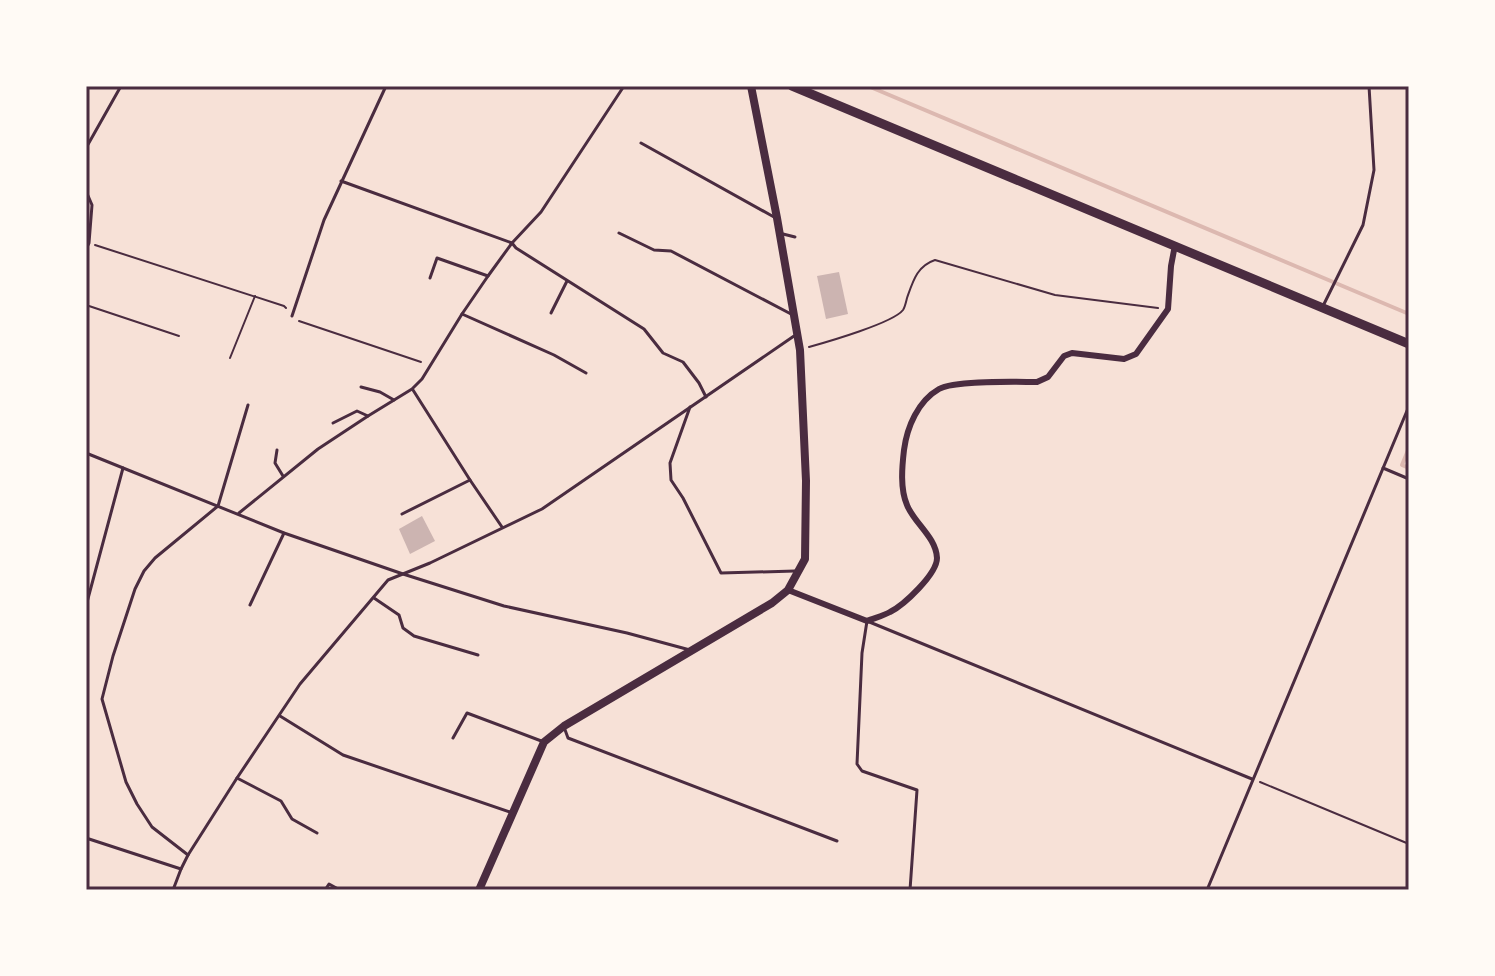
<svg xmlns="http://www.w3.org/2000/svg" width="1495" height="976" viewBox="0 0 1495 976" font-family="'PT Sans Narrow',sans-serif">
<rect width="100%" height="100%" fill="#f7e1d7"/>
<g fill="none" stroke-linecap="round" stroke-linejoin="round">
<!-- stream -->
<g stroke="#dcb8b0" stroke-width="4">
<path d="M 868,86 L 1409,314"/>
<path d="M 1409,448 L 1402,465 L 1409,468"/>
</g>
</g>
<!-- building -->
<g fill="#ccb4b1">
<path d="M 839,272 L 848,314 L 826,319 L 817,276 Z"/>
<path d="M 422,516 L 435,541 L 410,554 L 399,529 Z"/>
</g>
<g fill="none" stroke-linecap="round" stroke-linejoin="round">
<!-- path -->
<g stroke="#4a2c40" stroke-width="2">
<path d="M 95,245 L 284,306 L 286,308"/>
<path d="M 86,305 L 179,336"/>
<path d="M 299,321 L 421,362"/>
<path d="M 809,347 C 827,342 893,323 903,310 C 905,307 906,302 907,298 C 913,281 917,266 935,260 L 1055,295 L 1158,308"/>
<path d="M 230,358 L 255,296"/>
<path d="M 1260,782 L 1409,844"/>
</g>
<!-- service -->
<g stroke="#4a2c40" stroke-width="3">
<path d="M 641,143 L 774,217"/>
<path d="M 86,148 L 121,86"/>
<path d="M 341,181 L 512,243 L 516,248 L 644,329 L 663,353 L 683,362 L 699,383 L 706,397"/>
<path d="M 86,191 L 92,205 L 89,243 L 86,249"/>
<path d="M 619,233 L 654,250 L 671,251 L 791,314"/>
<path d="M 783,234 L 795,237"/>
<path d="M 430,278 L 437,258 L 488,276"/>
<path d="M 1324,304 L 1363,225 L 1374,170 L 1369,86"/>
<path d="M 551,313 L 567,281"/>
<path d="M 462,314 L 554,355 L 586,373"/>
<path d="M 292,316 L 324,220 L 386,86"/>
<path d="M 361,387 L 380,392 L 394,400"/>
<path d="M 413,390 L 470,480 L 502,527"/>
<path d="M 690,407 L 670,463 L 671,480 L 683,498 L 721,573 L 795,571"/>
<path d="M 333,423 L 357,411 L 368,416"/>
<path d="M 277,450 L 275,463 L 283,476"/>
<path d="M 86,453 L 284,533 L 403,574 L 504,606 L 627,633 L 690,650"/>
<path d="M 1383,468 L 1409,479"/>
<path d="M 239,513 L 318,449 L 368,416 L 412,389 L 422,379 L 462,314 L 488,276 L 512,243 L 541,212 L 624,86"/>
<path d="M 402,514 L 470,480"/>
<path d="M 374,598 L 399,615 L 403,628 L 414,636 L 478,655"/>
<path d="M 250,605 L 284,533"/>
<path d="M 86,606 L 123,468"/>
<path d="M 280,716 L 343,755 L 510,812"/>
<path d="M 564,727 L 568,738 L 837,841"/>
<path d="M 453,738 L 467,713 L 544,742"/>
<path d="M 237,778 L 281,801 L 292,819 L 317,833"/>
<path d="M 86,838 L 181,869"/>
<path d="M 188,855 L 152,827 L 137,804 L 126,782 L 102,699 L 113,656 L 135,589 L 144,571 L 155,558 L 218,506 L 248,405"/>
<path d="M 173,890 L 181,869 L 188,855 L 237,778 L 300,684 L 388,580 L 430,563 L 542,509 L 794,336"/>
<path d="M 325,890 L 329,884 L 340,890"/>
<path d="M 910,890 L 917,790 L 862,771 L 857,764 L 862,653 L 867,621 L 1252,779"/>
<path d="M 1207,890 L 1409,406"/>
</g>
<!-- minor -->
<path stroke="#4a2c40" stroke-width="6" d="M 788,590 L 867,621 C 874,618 883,616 890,612 C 904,605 937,574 937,558 C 936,537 914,523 907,505 C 900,489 902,467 904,450 C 907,427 918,401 939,389 C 955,380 1016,382 1037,382 L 1048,377 L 1064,356 L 1072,353 L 1124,359 L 1136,354 L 1168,309 L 1171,266 L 1175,245"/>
<!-- tertiary -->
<path stroke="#4a2c40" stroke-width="8" d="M 479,890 L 544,742 L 564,726 L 772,603 L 788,590 L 805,559 L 806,481 L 800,350 L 777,218 L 751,86"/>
<!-- secondary -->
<path stroke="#4a2c40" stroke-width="9" d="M 792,86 L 1409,344"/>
</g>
<!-- border -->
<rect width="1495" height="976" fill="none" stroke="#fffaf5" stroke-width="176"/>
<rect x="88" y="88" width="1319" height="800" fill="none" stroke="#4a2c40" stroke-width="3"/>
</svg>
